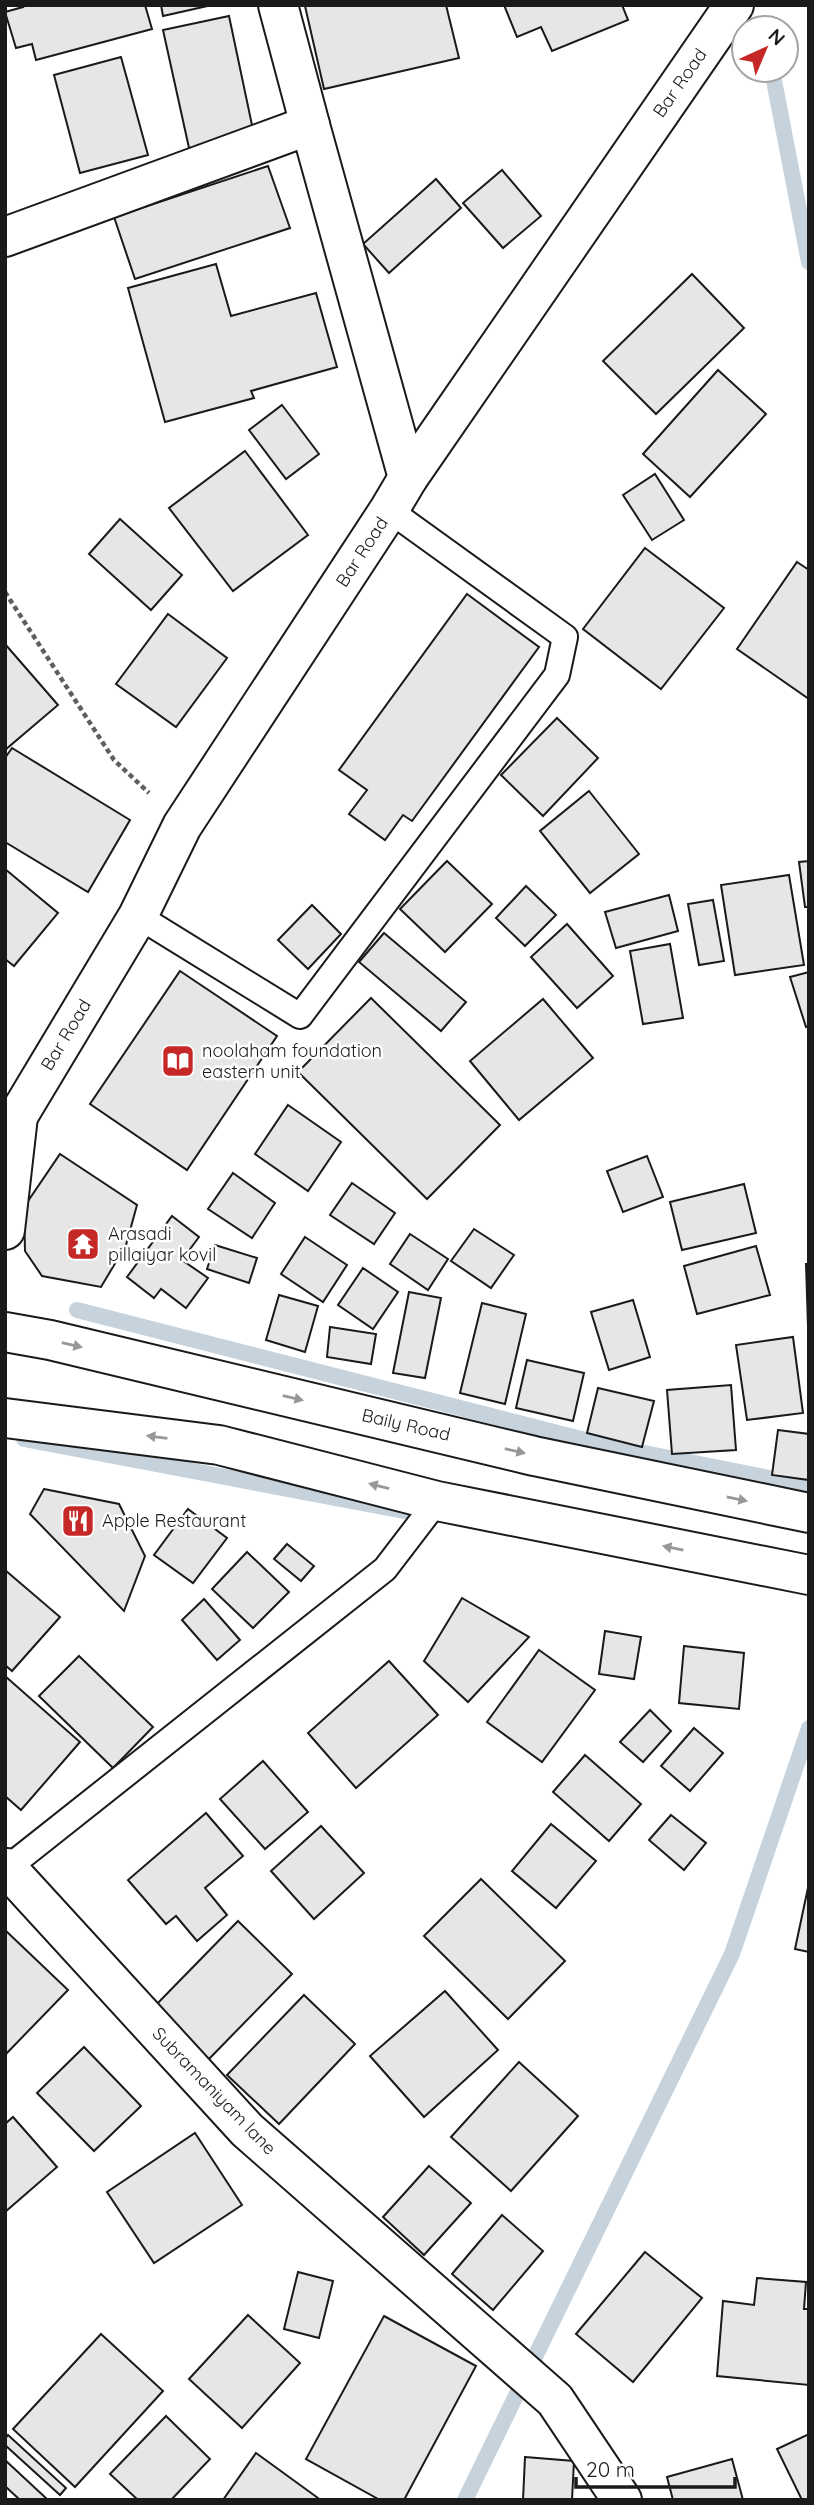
<svg xmlns="http://www.w3.org/2000/svg" width="814" height="2505" viewBox="0 0 814 2505" font-family="Quicksand,sans-serif">
<rect width="100%" height="100%" fill="#fff"/>
<g fill="none" stroke-linecap="round" stroke-linejoin="round">
<!-- stream -->
<g stroke="#c6d2dc" stroke-width="16">
<path d="M 772,70 L 809,262"/>
<path d="M 77,1310 L 609,1446 L 809,1486"/>
<path d="M 24,1439 L 404,1511"/>
<path d="M 465,2500 L 732,1954 L 809,1728"/>
</g>
</g>
<!-- building -->
<g fill="#e6e6e6" stroke="#1a1a1a" stroke-width="2">
<path d="M 22,5 L 145,5 L 152,29 L 36,60 L 32,44 L 16,48 L 5,12 L 23,7 Z"/>
<path d="M 161,5 L 212,5 L 163,16 Z"/>
<path d="M 309,5 L 446,5 L 459,58 L 324,89 L 305,6 Z"/>
<path d="M 504,5 L 622,5 L 628,20 L 552,51 L 541,27 L 517,37 Z"/>
<path d="M 229,16 L 256,144 L 191,157 L 163,30 Z"/>
<path d="M 121,57 L 148,155 L 80,173 L 54,75 Z"/>
<path d="M 268,166 L 290,228 L 135,279 L 114,217 Z"/>
<path d="M 502,170 L 541,216 L 503,248 L 463,203 Z"/>
<path d="M 436,179 L 461,208 L 389,273 L 363,244 Z"/>
<path d="M 216,264 L 231,316 L 316,293 L 337,367 L 251,391 L 254,398 L 165,422 L 128,288 Z"/>
<path d="M 692,274 L 744,328 L 656,414 L 603,361 Z"/>
<path d="M 718,370 L 766,414 L 690,497 L 643,454 Z"/>
<path d="M 282,405 L 319,454 L 286,479 L 249,430 Z"/>
<path d="M 245,451 L 308,535 L 233,591 L 169,508 Z"/>
<path d="M 655,474 L 684,520 L 652,540 L 623,495 Z"/>
<path d="M 120,519 L 182,575 L 151,610 L 89,554 Z"/>
<path d="M 645,548 L 724,608 L 661,689 L 583,629 Z"/>
<path d="M 797,562 L 809,570 L 809,699 L 737,649 Z"/>
<path d="M 467,594 L 539,647 L 412,821 L 403,815 L 385,840 L 349,814 L 367,790 L 339,770 Z"/>
<path d="M 168,614 L 227,658 L 176,727 L 116,684 Z"/>
<path d="M 5,644 L 58,705 L 5,750 Z"/>
<path d="M 557,718 L 598,758 L 543,816 L 501,775 Z"/>
<path d="M 12,748 L 130,820 L 88,892 L 5,842 L 5,758 Z"/>
<path d="M 589,791 L 639,854 L 590,893 L 540,831 Z"/>
<path d="M 447,861 L 492,904 L 445,952 L 400,909 Z"/>
<path d="M 809,861 L 809,907 L 805,907 L 799,862 Z"/>
<path d="M 5,869 L 58,913 L 14,966 L 5,959 Z"/>
<path d="M 789,875 L 804,965 L 735,975 L 721,885 Z"/>
<path d="M 526,886 L 556,915 L 525,946 L 496,918 Z"/>
<path d="M 669,895 L 678,931 L 616,948 L 605,912 Z"/>
<path d="M 713,900 L 724,961 L 699,965 L 688,904 Z"/>
<path d="M 312,905 L 341,934 L 308,969 L 278,940 Z"/>
<path d="M 567,924 L 613,976 L 577,1008 L 531,957 Z"/>
<path d="M 384,933 L 466,1002 L 441,1031 L 359,962 Z"/>
<path d="M 670,944 L 683,1018 L 643,1024 L 630,951 Z"/>
<path d="M 180,971 L 277,1036 L 187,1170 L 90,1104 Z"/>
<path d="M 809,972 L 809,1026 L 806,1027 L 790,977 Z"/>
<path d="M 371,998 L 500,1125 L 427,1199 L 298,1072 Z"/>
<path d="M 543,999 L 593,1058 L 519,1120 L 470,1061 Z"/>
<path d="M 288,1105 L 341,1142 L 308,1191 L 255,1154 Z"/>
<path d="M 60,1154 L 137,1205 L 126,1245 L 101,1287 L 42,1276 L 25,1251 L 24,1207 Z"/>
<path d="M 647,1156 L 663,1197 L 623,1212 L 607,1171 Z"/>
<path d="M 233,1173 L 275,1203 L 252,1238 L 208,1209 Z"/>
<path d="M 352,1183 L 395,1213 L 374,1244 L 330,1215 Z"/>
<path d="M 744,1184 L 756,1233 L 682,1250 L 670,1202 Z"/>
<path d="M 172,1216 L 199,1237 L 182,1260 L 208,1278 L 186,1308 L 161,1289 L 154,1298 L 127,1277 Z"/>
<path d="M 474,1229 L 514,1255 L 491,1288 L 451,1261 Z"/>
<path d="M 410,1234 L 448,1259 L 428,1290 L 390,1264 Z"/>
<path d="M 305,1237 L 347,1265 L 323,1302 L 281,1274 Z"/>
<path d="M 215,1245 L 257,1258 L 249,1283 L 207,1269 Z"/>
<path d="M 756,1246 L 770,1295 L 697,1314 L 684,1266 Z"/>
<path d="M 806,1264 L 809,1264 L 809,1326 L 808,1326 Z"/>
<path d="M 363,1268 L 398,1292 L 373,1329 L 338,1305 Z"/>
<path d="M 409,1292 L 441,1298 L 425,1378 L 393,1373 Z"/>
<path d="M 279,1295 L 318,1306 L 305,1352 L 266,1340 Z"/>
<path d="M 633,1300 L 650,1357 L 609,1370 L 591,1312 Z"/>
<path d="M 482,1303 L 526,1314 L 505,1404 L 460,1393 Z"/>
<path d="M 330,1327 L 376,1334 L 371,1364 L 327,1357 Z"/>
<path d="M 793,1337 L 803,1413 L 747,1420 L 736,1345 Z"/>
<path d="M 527,1360 L 584,1373 L 573,1421 L 516,1408 Z"/>
<path d="M 731,1385 L 736,1450 L 672,1454 L 667,1390 Z"/>
<path d="M 598,1388 L 654,1401 L 642,1447 L 587,1433 Z"/>
<path d="M 778,1430 L 809,1434 L 809,1480 L 772,1475 Z"/>
<path d="M 44,1489 L 119,1504 L 145,1556 L 124,1611 L 30,1514 Z"/>
<path d="M 188,1509 L 227,1538 L 193,1583 L 154,1555 Z"/>
<path d="M 287,1544 L 314,1566 L 301,1581 L 274,1559 Z"/>
<path d="M 247,1552 L 289,1592 L 253,1628 L 212,1589 Z"/>
<path d="M 5,1570 L 60,1617 L 12,1671 L 5,1665 Z"/>
<path d="M 462,1598 L 529,1637 L 468,1702 L 424,1661 Z"/>
<path d="M 204,1599 L 240,1640 L 217,1660 L 182,1620 Z"/>
<path d="M 605,1631 L 641,1637 L 634,1679 L 599,1674 Z"/>
<path d="M 684,1646 L 744,1653 L 739,1709 L 679,1703 Z"/>
<path d="M 539,1650 L 595,1690 L 542,1762 L 487,1722 Z"/>
<path d="M 79,1656 L 153,1727 L 113,1768 L 39,1696 Z"/>
<path d="M 389,1661 L 438,1715 L 356,1788 L 308,1733 Z"/>
<path d="M 5,1676 L 80,1742 L 21,1810 L 5,1796 Z"/>
<path d="M 650,1710 L 671,1731 L 643,1762 L 620,1742 Z"/>
<path d="M 694,1728 L 723,1753 L 690,1791 L 661,1766 Z"/>
<path d="M 585,1755 L 641,1804 L 609,1841 L 553,1792 Z"/>
<path d="M 263,1761 L 308,1812 L 265,1849 L 220,1799 Z"/>
<path d="M 206,1813 L 243,1856 L 205,1888 L 227,1915 L 197,1941 L 176,1916 L 166,1924 L 128,1880 Z"/>
<path d="M 671,1815 L 706,1843 L 684,1870 L 649,1840 Z"/>
<path d="M 551,1824 L 596,1861 L 556,1908 L 512,1871 Z"/>
<path d="M 321,1826 L 364,1873 L 314,1919 L 271,1871 Z"/>
<path d="M 481,1879 L 565,1961 L 508,2019 L 424,1936 Z"/>
<path d="M 809,1883 L 809,1952 L 795,1949 Z"/>
<path d="M 238,1921 L 292,1974 L 207,2061 L 152,2009 Z"/>
<path d="M 5,1930 L 68,1990 L 5,2055 Z"/>
<path d="M 445,1991 L 498,2050 L 424,2117 L 370,2056 Z"/>
<path d="M 304,1995 L 355,2044 L 279,2124 L 227,2075 Z"/>
<path d="M 84,2047 L 141,2106 L 94,2151 L 37,2093 Z"/>
<path d="M 519,2062 L 578,2116 L 511,2191 L 451,2137 Z"/>
<path d="M 13,2117 L 57,2167 L 5,2212 L 5,2124 Z"/>
<path d="M 195,2133 L 242,2205 L 154,2263 L 107,2192 Z"/>
<path d="M 429,2166 L 471,2203 L 424,2255 L 383,2217 Z"/>
<path d="M 502,2215 L 543,2251 L 493,2310 L 452,2274 Z"/>
<path d="M 645,2252 L 702,2298 L 633,2382 L 576,2334 Z"/>
<path d="M 298,2272 L 333,2281 L 319,2338 L 284,2329 Z"/>
<path d="M 757,2278 L 806,2282 L 804,2309 L 809,2309 L 809,2385 L 717,2376 L 723,2301 L 754,2305 Z"/>
<path d="M 248,2315 L 300,2363 L 242,2428 L 189,2379 Z"/>
<path d="M 384,2316 L 476,2366 L 404,2500 L 380,2500 L 306,2459 Z"/>
<path d="M 101,2334 L 163,2391 L 75,2487 L 13,2429 Z"/>
<path d="M 166,2416 L 210,2459 L 171,2500 L 138,2500 L 110,2474 Z"/>
<path d="M 809,2434 L 809,2500 L 802,2500 L 777,2449 Z"/>
<path d="M 8,2435 L 66,2488 L 60,2495 L 5,2445 L 5,2439 Z"/>
<path d="M 256,2453 L 318,2498 L 317,2500 L 223,2500 Z"/>
<path d="M 525,2457 L 574,2461 L 572,2500 L 523,2500 Z"/>
<path d="M 732,2459 L 743,2500 L 673,2500 L 667,2477 Z"/>
<path d="M 5,2460 L 48,2500 L 20,2500 L 5,2486 Z"/>
</g>
<g fill="none" stroke-linecap="round" stroke-linejoin="round">
<defs>
<g id="lane">
<path d="M 138,916 L 300,1016 L 557,675 L 565,637 L 389,510"/>
<path d="M 5,1870 L 385,1569 L 437,1501"/>
</g>
<g id="street">
<path d="M 278,5 L 310,125"/>
<path d="M 5,237 L 310,125 L 408,478"/>
<path d="M 7,1868 L 247,2130 L 555,2400 L 622,2500"/>
</g>
<g id="primary">
<path d="M 5,1127 L 18,1116 L 138,916 L 182,826 L 389,510 L 408,478 L 734,5"/>
<path d="M 5,1230 L 18,1116"/>
</g>
<g id="highway">
<path d="M 5,1332 L 50,1340 L 534,1456 L 809,1513"/>
<path d="M 5,1418 L 219,1445 L 437,1501 L 809,1575"/>
</g>
</defs>
<!-- lane casing -->
<use href="#lane" stroke="#1a1a1a" stroke-width="28"/>
<!-- street casing -->
<use href="#street" stroke="#1a1a1a" stroke-width="42"/>
<!-- primary casing -->
<use href="#primary" stroke="#1a1a1a" stroke-width="42"/>
<!-- highway casing -->
<use href="#highway" stroke="#1a1a1a" stroke-width="42"/>
<!-- path -->
<path stroke="#5f5f5f" stroke-width="4.5" stroke-dasharray="5 3.5" stroke-linecap="butt" d="M 5,592 L 114,760 L 149,793"/>
<!-- lane -->
<use href="#lane" stroke="#fff" stroke-width="24"/>
<!-- street -->
<use href="#street" stroke="#fff" stroke-width="38"/>
<!-- primary -->
<use href="#primary" stroke="#fff" stroke-width="38"/>
<!-- highway -->
<use href="#highway" stroke="#fff" stroke-width="38"/>
</g>
<!-- one-way arrows -->
<defs><path id="oneway-solid" d="M-6-.8H1V-3.2L6.5 0L1 3.2V.8H-6Z" transform="scale(1.75)"/></defs>
<g fill="#989898">
<use href="#oneway-solid" transform="translate(72 1345) rotate(13)"/>
<use href="#oneway-solid" transform="translate(293 1398) rotate(13)"/>
<use href="#oneway-solid" transform="translate(157 1437) rotate(-173)"/>
<use href="#oneway-solid" transform="translate(515 1451) rotate(13)"/>
<use href="#oneway-solid" transform="translate(379 1486) rotate(-166)"/>
<use href="#oneway-solid" transform="translate(737 1499) rotate(12)"/>
<use href="#oneway-solid" transform="translate(673 1548) rotate(-169)"/>
</g>
<!-- icons -->
<defs>
<symbol id="library-square" viewBox="-11 -11 22 22"><rect x="-9" y="-9" width="18" height="18" rx="4" fill="#c62828" stroke="#fff"/><path d="M-6-4Q-3-5.5-.7-3.5V5Q-3 3-6 4ZM6-4Q3-5.5 .7-3.5V5Q3 3 6 4Z" fill="#fff"/></symbol>
<symbol id="temple-square" viewBox="-11 -11 22 22"><rect x="-9" y="-9" width="18" height="18" rx="4" fill="#c62828" stroke="#fff"/><path d="M0-6L5-2H3V0L6.5 2.5H4V6H1.5V3h-3V6H-4V2.5H-6.5L-3 0V-2H-5Z" fill="#fff"/></symbol>
<symbol id="restaurant-square" viewBox="-11 -11 22 22"><rect x="-9" y="-9" width="18" height="18" rx="4" fill="#c62828" stroke="#fff"/><path d="M-5-6h1v4h1v-4h1v4h1v-4h1v5L-1.5 .5V6h-2V.5L-5-1ZM5-6V6H3V1.5H1.5Q1.5-4 5-6Z" fill="#fff"/></symbol>
</defs>
<g fill-rule="evenodd">
<use href="#library-square" x="159" y="1042" width="38" height="38"/>
<use href="#temple-square" x="64" y="1225" width="38" height="38"/>
<use href="#restaurant-square" x="59" y="1502" width="38" height="38"/>
</g>
<g text-anchor="middle" stroke-width="5" stroke-linejoin="round" paint-order="stroke">
<!-- street labels -->
<g font-size="18" fill="#1a1a1a" stroke="#fff">
<text transform="translate(680 83) rotate(-55)" y="6">Bar Road</text>
<text transform="translate(362 552) rotate(-57)" y="6">Bar Road</text>
<text transform="translate(66 1035) rotate(-59)" y="6">Bar Road</text>
<text transform="translate(406 1425) rotate(13)" y="6">Baily Road</text>
<text transform="translate(214 2091) rotate(46)" y="6">Subramaniyam lane</text>
</g>
<!-- poi labels -->
<g font-size="18" fill="#1a1a1a" stroke="#fff" text-anchor="start">
<text x="202" y="1057">noolaham foundation<tspan x="202" dy="21">eastern unit</tspan></text>
<text x="108" y="1240">Arasadi<tspan x="108" dy="21">pillaiyar kovil</tspan></text>
<text x="102" y="1527">Apple Restaurant</text>
</g>
</g>
<!-- border -->
<rect width="814" height="2505" fill="none" stroke="#1a1a1a" stroke-width="14"/>
<!-- north arrow -->
<g transform="translate(765 49) rotate(44)"><circle r="33" fill="#ffffff" stroke="#a3a3a3" stroke-width="2"/>
<path d="M0-5L12 26L0 18L-12 26Z" fill="#c62828"/>
<text y="-10" font-size="19" font-weight="bold" text-anchor="middle" fill="#1a1a1a">N</text>
</g>
<!-- scale -->
<path d="M576 2477v10h159v-10" fill="none" stroke="#1a1a1a" stroke-width="3.5"/>
<text x="586" y="2477" font-size="21" fill="#1a1a1a" stroke="#ffffff" stroke-width="5" paint-order="stroke">20 m</text>
</svg>
